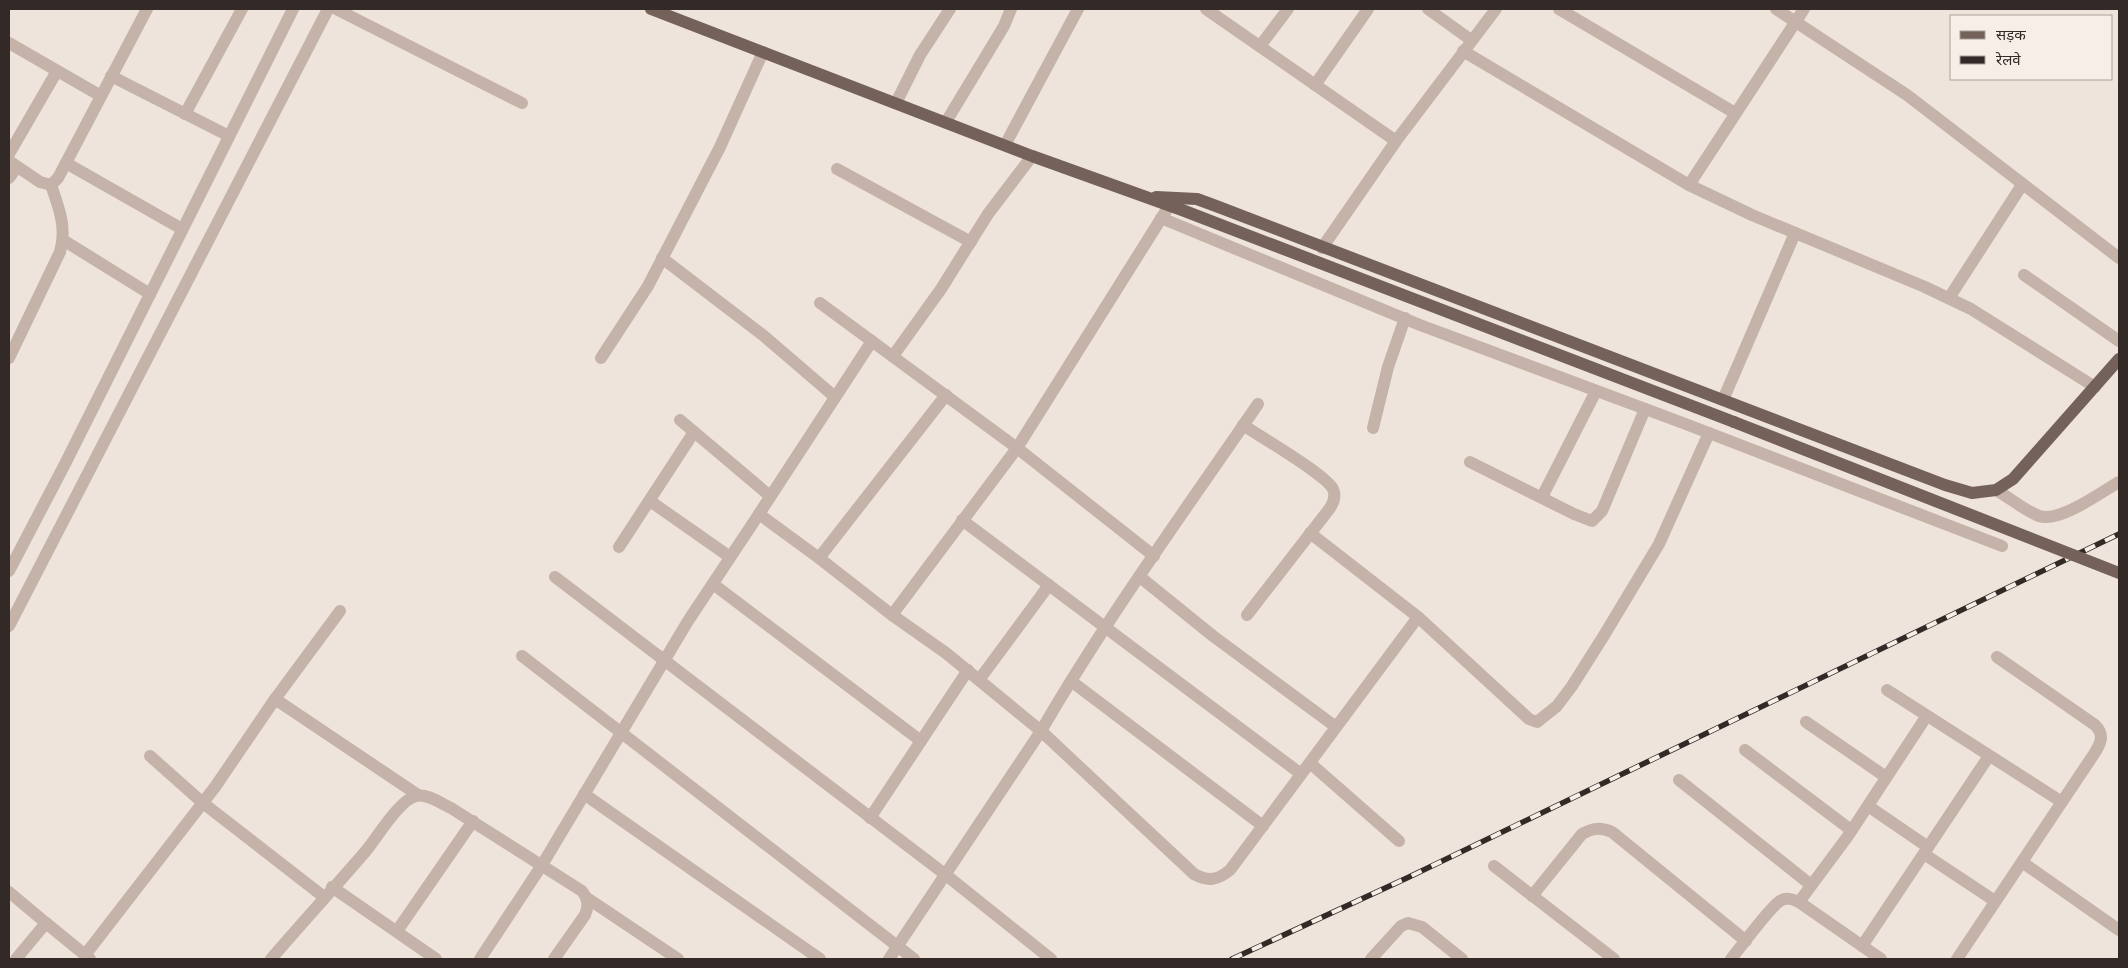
<svg xmlns="http://www.w3.org/2000/svg" width="2128" height="968" viewBox="0 0 2128 968" font-family="Lato,'Noto Sans Devanagari',sans-serif">
<rect width="100%" height="100%" fill="#eee4db"/>
<g fill="none" stroke-linecap="round" stroke-linejoin="round">
<!-- minor -->
<g stroke="#c5b3a9" stroke-width="12">
<path d="M 336,9 L 522,103"/>
<path d="M 1206,9 L 1396,141"/>
<path d="M 1428,9 L 1471,40"/>
<path d="M 1559,9 L 1735,113"/>
<path d="M 1776,9 L 1907,95 L 2119,258"/>
<path d="M 9,43 L 101,96"/>
<path d="M 1260,46 L 1288,9"/>
<path d="M 1463,51 L 1689,185 L 1752,215 L 1925,287 L 1971,309 L 2095,387"/>
<path d="M 111,76 L 229,136"/>
<path d="M 1315,85 L 1368,9"/>
<path d="M 896,103 L 920,55 L 950,9"/>
<path d="M 185,114 L 242,9"/>
<path d="M 946,122 L 1004,26 L 1011,9"/>
<path d="M 1005,145 L 1078,9"/>
<path d="M 9,154 L 57,71"/>
<path d="M 9,161 L 40,182 L 51,185"/>
<path d="M 66,163 L 182,229"/>
<path d="M 837,169 L 971,242"/>
<path d="M 9,178 L 17,167"/>
<path d="M 51,185 L 58,178 L 147,9"/>
<path d="M 1689,185 L 1804,9"/>
<path d="M 1161,218 L 1420,325 L 1683,423 L 2002,546"/>
<path d="M 63,240 L 150,294"/>
<path d="M 1322,248 L 1396,141 L 1496,9"/>
<path d="M 662,258 L 764,336 L 835,397"/>
<path d="M 2024,275 L 2119,341"/>
<path d="M 1949,298 L 2022,185"/>
<path d="M 820,303 L 1017,448 L 1154,556"/>
<path d="M 893,356 L 941,289 L 988,214 L 1032,156"/>
<path d="M 9,358 L 60,252 C 67,228 59,208 51,185"/>
<path d="M 601,358 L 648,286 L 720,147 L 763,52"/>
<path d="M 1723,400 L 1795,233"/>
<path d="M 680,420 L 770,496"/>
<path d="M 1243,425 C 1261,437 1325,474 1333,489 C 1336,496 1334,502 1330,508 L 1247,615"/>
<path d="M 1373,428 L 1388,367 L 1405,318"/>
<path d="M 1470,462 L 1574,514 L 1592,521 L 1602,511 L 1645,409"/>
<path d="M 1996,490 C 2010,498 2024,510 2039,516 C 2060,523 2101,492 2119,482"/>
<path d="M 1542,497 L 1596,391"/>
<path d="M 650,501 L 730,557"/>
<path d="M 759,514 L 872,341"/>
<path d="M 962,520 L 1301,774"/>
<path d="M 1310,533 L 1418,617 L 1529,719 L 1537,722 L 1557,706 L 1572,686 L 1603,637 L 1659,544 L 1709,433"/>
<path d="M 619,547 L 694,432"/>
<path d="M 819,558 L 946,395"/>
<path d="M 9,571 L 66,462 L 293,9"/>
<path d="M 555,577 L 946,875 L 1051,959"/>
<path d="M 1140,577 L 1213,636 L 1336,727"/>
<path d="M 713,584 L 921,741"/>
<path d="M 892,615 L 946,653 L 1041,731 L 1194,874 C 1208,882 1218,880 1230,870 L 1418,617"/>
<path d="M 9,626 L 328,9"/>
<path d="M 522,656 L 914,959"/>
<path d="M 979,680 L 1049,585"/>
<path d="M 1071,681 L 1263,826"/>
<path d="M 1887,690 L 2062,802"/>
<path d="M 275,699 L 418,795"/>
<path d="M 1806,722 L 1886,777"/>
<path d="M 1745,750 L 1851,830"/>
<path d="M 150,756 L 203,803 L 324,897"/>
<path d="M 1310,763 L 1399,841"/>
<path d="M 1679,780 L 1811,885"/>
<path d="M 584,794 L 820,959"/>
<path d="M 1868,806 L 1928,847"/>
<path d="M 870,818 L 968,670"/>
<path d="M 1924,854 L 1995,901"/>
<path d="M 2022,862 L 2119,930"/>
<path d="M 1494,866 L 1614,959"/>
<path d="M 332,887 L 436,959"/>
<path d="M 9,892 L 46,923"/>
<path d="M 1532,896 L 1582,834 C 1593,828 1600,827 1612,832 L 1746,941"/>
<path d="M 587,898 L 678,959"/>
<path d="M 1799,902 L 1848,836 L 1926,717"/>
<path d="M 397,931 L 473,821"/>
<path d="M 1862,946 L 1989,756"/>
<path d="M 85,955 L 215,787 L 275,699 L 340,611"/>
<path d="M 16,959 L 46,923 L 90,959"/>
<path d="M 271,959 C 302,923 334,888 365,852 C 377,838 399,800 416,796 C 427,793 442,804 451,808 L 582,891 C 588,899 589,905 585,915 L 554,959"/>
<path d="M 480,959 L 542,865 L 688,621 L 759,514 L 819,558 L 892,615 L 1017,448 L 1169,206"/>
<path d="M 889,959 L 1041,731 C 1106,619 1184,512 1258,404"/>
<path d="M 1371,959 L 1401,926 L 1408,923 L 1422,927 L 1462,959"/>
<path d="M 1731,959 C 1741,947 1769,908 1780,901 C 1786,897 1792,899 1799,902 L 1881,959"/>
<path d="M 1957,959 L 2094,754 C 2101,743 2105,735 2095,725 L 1997,657"/>
</g>
<!-- major -->
<g stroke="#73615a" stroke-width="12">
<path d="M 651,9 L 1032,156 L 1182,210 L 1734,422"/>
<path d="M 1156,197 L 1197,199 L 1216,206 L 1945,485 L 1972,493 L 1996,490 L 2013,479 L 2119,359"/>
</g>
<defs>
<path id="rail" d="M 1232,959 L 1409,877 L 2119,534"/>
</defs>
<!-- rail casing -->
<use href="#rail" stroke="#332a28" stroke-width="5.5"/>
<!-- rail -->
<use href="#rail" stroke="#f7eee7" stroke-width="4" stroke-dasharray="11" stroke-linecap="butt"/>
<!-- major-bridge -->
<path stroke="#73615a" stroke-width="12" d="M 1734,422 L 2119,573"/>
</g>
<!-- border -->
<rect width="2128" height="968" fill="none" stroke="#332a28" stroke-width="20"/>
<!-- legend -->
<rect x="1950" y="15" width="162" height="65" fill="#f7eee7" stroke="#a9a09b"/>
<rect x="1960" y="31" width="25" height="8" fill="#73615a" stroke="#a9a09b"/>
<text x="1996" y="40" font-size="15" fill="#332a28">सड़क</text>
<rect x="1960" y="56" width="25" height="8" fill="#332a28" stroke="#a9a09b"/>
<text x="1996" y="65" font-size="15" fill="#332a28">रेलवे</text>
</svg>
